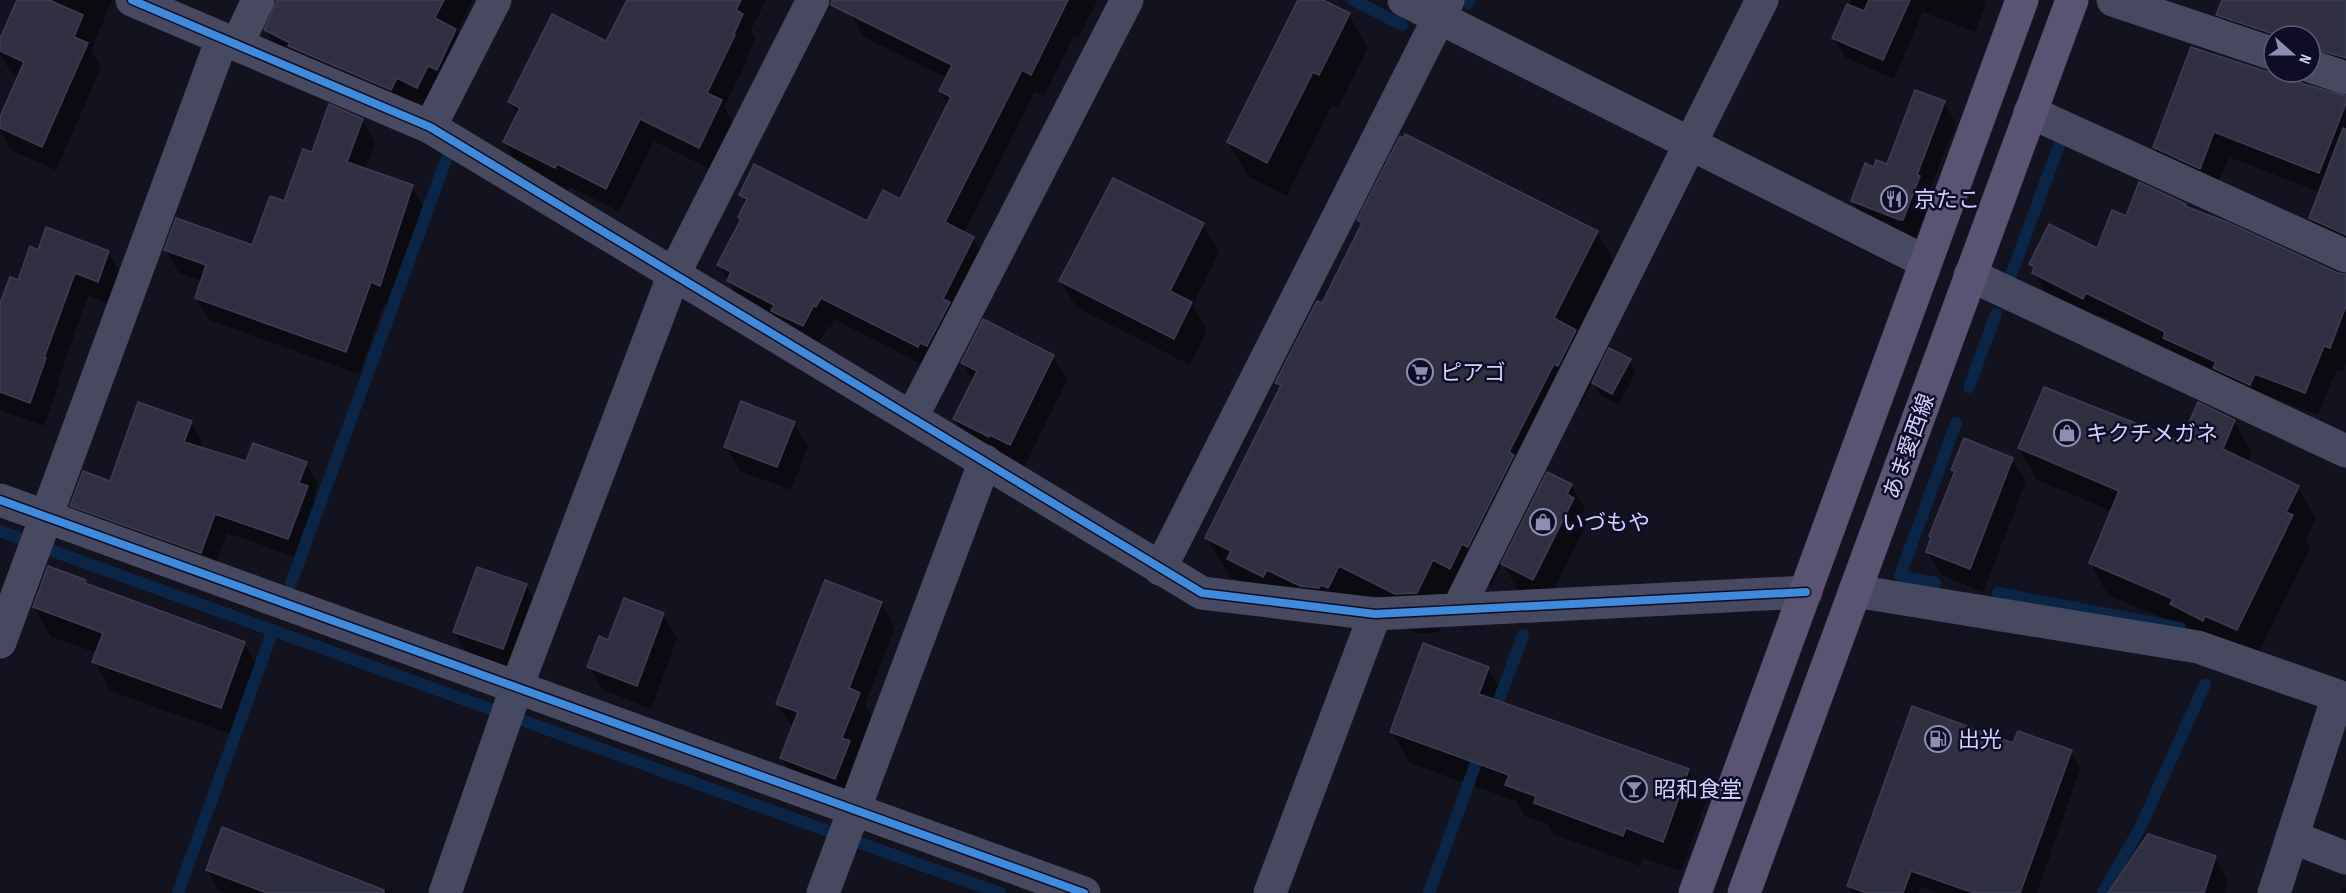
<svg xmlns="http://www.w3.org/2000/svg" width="2346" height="893" viewBox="0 0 2346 893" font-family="'Sofia Sans Condensed','Noto Sans JP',sans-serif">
<rect width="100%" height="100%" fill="#13131f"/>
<!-- shadow -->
<g fill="#0007" fill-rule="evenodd">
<path d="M 19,0 L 112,0 L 91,51 L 101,68 L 56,170 L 11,150 L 0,131 L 0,120 L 19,77 L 11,73 L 0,54 L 0,43 Z"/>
<path d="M 280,0 L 472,0 L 457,32 L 468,53 L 431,110 L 411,99 L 404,112 L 279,53 L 266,30 Z"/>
<path d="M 628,0 L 766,0 L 751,30 L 755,38 L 747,57 L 748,59 L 724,107 L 735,125 L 712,170 L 654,141 L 619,211 L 570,187 L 568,191 L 518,166 L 504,142 L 518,115 L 510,102 L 607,43 Z"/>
<path d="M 858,0 L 1098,0 L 1078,38 L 1074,36 L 1044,96 L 1035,92 L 964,233 L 973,238 L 986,261 L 931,369 L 834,319 L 830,328 L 827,327 L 816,348 L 742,304 L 719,265 L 742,221 L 740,217 L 746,204 L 741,195 L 868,224 L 901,201 L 949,106 L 940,91 L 947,78 L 864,37 L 851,14 Z"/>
<path d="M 1300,0 L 1320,0 L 1349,15 L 1368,48 L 1338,108 L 1332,105 L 1287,196 L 1248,176 L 1228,142 Z"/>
<path d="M 1851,0 L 1983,0 L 1986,5 L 1975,32 L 1923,12 L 1894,79 L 1845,57 L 1834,38 Z"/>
<path d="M 2224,0 L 2346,0 L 2346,78 L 2312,78 L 2306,86 L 2346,98 L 2346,254 L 2325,244 L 2310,218 L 2320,192 L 2229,157 L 2214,194 L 2169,172 L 2154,146 L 2268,73 L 2310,72 L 2310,36 L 2274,36 L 2274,54 L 2233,41 L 2218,15 Z"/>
<path d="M 1944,103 L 1956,123 L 1928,194 L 1931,198 L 1915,239 L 1864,221 L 1853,201 L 1888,166 Z"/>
<path d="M 362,120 L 375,143 L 365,170 L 412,187 L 425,209 L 392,307 L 384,304 L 359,374 L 209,320 L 196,298 L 202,281 L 179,273 L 166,250 L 253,247 L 285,203 L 313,154 Z"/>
<path d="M 1114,180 L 1203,225 L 1219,252 L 1193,305 L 1207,330 L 1190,365 L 1077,308 L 1060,281 Z"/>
<path d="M 2185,205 L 2187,209 L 2346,283 L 2346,363 L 2343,371 L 2337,369 L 2318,415 L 2268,396 L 2263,408 L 2173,352 L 2099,315 L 2096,321 L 2047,296 L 2034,272 L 2030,264 L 2097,250 L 2127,218 Z"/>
<path d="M 1359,220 L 1597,232 L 1620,272 L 1583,345 L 1599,372 L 1629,360 L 1636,372 L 1619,405 L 1600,395 L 1593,382 L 1581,405 L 1577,402 L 1533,490 L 1537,497 L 1571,485 L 1585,509 L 1582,515 L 1587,523 L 1547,603 L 1517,588 L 1502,563 L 1491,586 L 1485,583 L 1456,599 L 1439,632 L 1419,634 L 1362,605 L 1342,628 L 1324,625 L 1230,577 L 1207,538 L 1281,389 L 1277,383 L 1322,305 L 1362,226 Z"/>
<path d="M 39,252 L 108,252 L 122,276 L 111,305 L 88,296 L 58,381 L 59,384 L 44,426 L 0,410 L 0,311 Z"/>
<path d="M 1053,356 L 1067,380 L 1024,468 L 968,443 L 954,419 L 973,382 L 963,363 Z"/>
<path d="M 2234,421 L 2252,452 L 2248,463 L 2298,488 L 2316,519 L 2306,540 L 2310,548 L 2255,660 L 2190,636 L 2185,627 L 2108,595 L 2090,563 L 2112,511 L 2037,480 L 2019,448 L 2182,443 Z"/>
<path d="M 191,422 L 202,443 L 200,449 L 247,463 L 306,463 L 318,484 L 313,498 L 319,508 L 300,559 L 227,533 L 212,573 L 84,526 L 72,505 L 110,483 Z"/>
<path d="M 794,423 L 808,447 L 791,490 L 740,471 L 726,447 Z"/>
<path d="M 2012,459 L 2026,482 L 1983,592 L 1941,575 L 1927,551 L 1955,474 L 1953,469 Z"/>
<path d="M 85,581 L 88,586 L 244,643 L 261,673 L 238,737 L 111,691 L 94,661 L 97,653 L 51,637 L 34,607 Z"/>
<path d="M 526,586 L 538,608 L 516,671 L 467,654 L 454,632 Z"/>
<path d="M 881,603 L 895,627 L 865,705 L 873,718 L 849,802 L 795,782 L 782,758 L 793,728 L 778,704 Z"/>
<path d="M 663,614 L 677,638 L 651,709 L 603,690 L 589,666 L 609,642 Z"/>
<path d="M 1488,668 L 1506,699 L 1504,704 L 1688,770 L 1706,801 L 1681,871 L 1643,858 L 1640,866 L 1553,834 L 1547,824 L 1525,816 L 1516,801 L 1410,763 L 1392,732 ZM 1516,788 L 1544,798 L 1543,800 L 1516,791 Z"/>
<path d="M 2014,745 L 2070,751 L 2080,769 L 2037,893 L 1937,893 L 1921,887 L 1918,893 L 1853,893 L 1849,886 Z"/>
<path d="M 2215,858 L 2228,880 L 2224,893 L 2116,893 Z"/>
<path d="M 208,870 L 383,891 L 384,889 L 394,893 L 226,893 L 219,891 Z"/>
<path d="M 2343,888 L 2346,888 L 2346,893 L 2341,893 Z"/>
</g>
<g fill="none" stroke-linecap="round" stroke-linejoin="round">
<!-- stream -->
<g stroke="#0a2545" stroke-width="12">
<path d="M 1353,0 L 1402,25"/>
<path d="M 1468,3 L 1470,0"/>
<path d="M 2010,278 L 2061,140"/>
<path d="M 1969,387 L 1996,314"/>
<path d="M 0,531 L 22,539"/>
<path d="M 50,550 L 496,711"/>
<path d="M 291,583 L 446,160"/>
<path d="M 1935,583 L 1900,576 L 1956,423"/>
<path d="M 1998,593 L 2180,628"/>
<path d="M 1493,716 L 1523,635"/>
<path d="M 524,721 L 828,831"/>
<path d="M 860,843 L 1000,893"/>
<path d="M 178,893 L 273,630"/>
<path d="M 1429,893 L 1481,749"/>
<path d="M 2103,893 L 2140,828 L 2205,684"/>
</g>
</g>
<!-- building -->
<g fill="#313042" stroke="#3d3c54" stroke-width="1.5">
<path d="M 17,0 L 49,0 L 83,15 L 74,37 L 88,43 L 42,147 L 0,128 L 0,117 L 24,62 L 0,51 L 0,39 Z"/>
<path d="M 277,0 L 444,0 L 435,18 L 456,29 L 437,70 L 428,66 L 417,88 L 397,78 L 391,90 L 288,46 L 290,43 L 264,30 Z"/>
<path d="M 627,0 L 741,0 L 736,10 L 743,14 L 734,34 L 735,35 L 707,93 L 722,100 L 699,148 L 640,119 L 606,189 L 557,164 L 555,168 L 503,142 L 520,108 L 508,102 L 552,14 L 606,41 Z"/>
<path d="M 832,0 L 1068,0 L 1031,75 L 1022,70 L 945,222 L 974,237 L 943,299 L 950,302 L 927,346 L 920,343 L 918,347 L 821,298 L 816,307 L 814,305 L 803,326 L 771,311 L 774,305 L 727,281 L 731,272 L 717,265 L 741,219 L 738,217 L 747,199 L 739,195 L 754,164 L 867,221 L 883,190 L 900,199 L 951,97 L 939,91 L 952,65 L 831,5 Z"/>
<path d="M 1298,0 L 1323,0 L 1350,13 L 1319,75 L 1313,72 L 1267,163 L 1227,142 Z"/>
<path d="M 1869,0 L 1910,0 L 1883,60 L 1832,38 L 1847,4 L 1864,11 Z"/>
<path d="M 2222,0 L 2346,0 L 2346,58 L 2310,48 L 2310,36 L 2279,36 L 2216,15 Z"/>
<path d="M 2191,47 L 2268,72 L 2293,72 L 2296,79 L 2304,84 L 2346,96 L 2346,103 L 2319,173 L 2214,132 L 2200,169 L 2153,147 Z"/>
<path d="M 1915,90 L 1945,101 L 1917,175 L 1920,176 L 1903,220 L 1900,220 L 1851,201 L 1865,163 L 1874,167 L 1876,160 L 1887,164 Z"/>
<path d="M 329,104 L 363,119 L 347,162 L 413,185 L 380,286 L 371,282 L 346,352 L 195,298 L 206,265 L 164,250 L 176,218 L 252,245 L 270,196 L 284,201 L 303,149 L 312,152 Z"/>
<path d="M 2343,128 L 2346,129 L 2346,235 L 2309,218 Z"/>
<path d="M 1405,134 L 1598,231 L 1554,318 L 1576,330 L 1558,366 L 1554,364 L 1509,452 L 1514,455 L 1468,547 L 1462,544 L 1450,569 L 1433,560 L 1417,593 L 1395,594 L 1339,566 L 1328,588 L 1321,585 L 1319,588 L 1300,586 L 1267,570 L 1263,577 L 1227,559 L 1231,551 L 1205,538 L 1281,385 L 1275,383 L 1317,301 L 1322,303 L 1362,223 L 1357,220 L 1400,136 L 1403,138 Z"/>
<path d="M 1113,178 L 1204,223 L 1170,291 L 1192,302 L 1174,339 L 1059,281 Z"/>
<path d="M 2139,182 L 2186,204 L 2185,206 L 2227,222 L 2338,273 L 2346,274 L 2346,306 L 2330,348 L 2324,346 L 2305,393 L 2255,374 L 2250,385 L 2213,368 L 2216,362 L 2163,338 L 2165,332 L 2086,293 L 2083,299 L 2032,273 L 2034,267 L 2029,264 L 2049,224 L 2097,248 L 2112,210 L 2126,216 Z"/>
<path d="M 46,227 L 109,251 L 98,282 L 75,273 L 44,358 L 46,358 L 30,403 L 0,392 L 0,303 L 10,277 L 18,280 L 30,246 L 38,250 Z"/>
<path d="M 983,319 L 1054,355 L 1010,445 L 990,435 L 989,437 L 953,419 L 977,371 L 961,363 Z"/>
<path d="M 1609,348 L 1631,359 L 1612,394 L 1592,383 Z"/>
<path d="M 2044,387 L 2181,441 L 2198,402 L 2235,420 L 2223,449 L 2299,486 L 2286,512 L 2293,515 L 2237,630 L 2205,616 L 2203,621 L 2170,604 L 2173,599 L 2089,563 L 2119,491 L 2018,448 Z"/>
<path d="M 741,401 L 795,422 L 777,467 L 724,447 Z"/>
<path d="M 138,402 L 192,421 L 184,442 L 246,461 L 253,443 L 307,462 L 299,483 L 308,486 L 288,539 L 215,514 L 201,553 L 70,506 L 83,471 L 110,481 Z"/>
<path d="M 1964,438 L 2013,458 L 1970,569 L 1926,552 L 1931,537 L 1929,536 L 1955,471 L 1951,470 Z"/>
<path d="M 1547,472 L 1572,484 L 1567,494 L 1574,498 L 1533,580 L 1501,564 Z"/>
<path d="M 48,566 L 86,580 L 85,583 L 245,642 L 221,708 L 92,662 L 103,633 L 33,607 Z"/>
<path d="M 477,567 L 527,584 L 503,649 L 453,632 Z"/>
<path d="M 825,580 L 882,602 L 849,688 L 860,693 L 842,738 L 850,741 L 835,779 L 780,758 L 798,712 L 776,704 Z"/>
<path d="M 624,598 L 664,613 L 637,686 L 587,667 L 599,636 L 608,640 Z"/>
<path d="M 1423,643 L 1489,667 L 1479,694 L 1689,769 L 1663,842 L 1626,828 L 1623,836 L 1534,803 L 1536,796 L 1505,785 L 1509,775 L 1390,732 Z"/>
<path d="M 1912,706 L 2013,743 L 2018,731 L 2072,750 L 2020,893 L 1974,893 L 1911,871 L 1903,893 L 1867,893 L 1847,886 Z"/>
<path d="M 222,827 L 384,890 L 384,893 L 267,893 L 206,870 Z"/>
<path d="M 2148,834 L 2216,856 L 2204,893 L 2108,893 Z"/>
</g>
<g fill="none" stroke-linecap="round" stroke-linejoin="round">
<!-- street -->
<g stroke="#474960" stroke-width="33">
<path d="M 132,0 L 430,127 L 1202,593 L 1375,614 L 1806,592"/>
<path d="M 1404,0 L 1926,262"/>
<path d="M 2113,0 L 2274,54"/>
<path d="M 237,45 L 258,0"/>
<path d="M 2310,66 L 2346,78"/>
<path d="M 2030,112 L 2346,256"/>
<path d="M 430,127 L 495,0"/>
<path d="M 1970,275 L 2346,451"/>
<path d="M 912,417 L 1127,0"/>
<path d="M 0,500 L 1084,893"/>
<path d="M 1160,569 L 1448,0"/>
<path d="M 1855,591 L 2198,647 L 2338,696 L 2274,893"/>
<path d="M 1458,609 L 1762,0"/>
<path d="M 0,642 L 222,39"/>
<path d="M 2292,837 L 2346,858"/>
<path d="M 445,893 L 517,686 L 674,274 L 813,0"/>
<path d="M 823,893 L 985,461"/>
<path d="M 1270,893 L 1375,614"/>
</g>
<!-- primary -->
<g stroke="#5a5373" stroke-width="33">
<path d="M 1695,893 L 2022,0"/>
<path d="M 1744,893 L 2072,0"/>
</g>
<defs>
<g id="cycleway">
<path d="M 132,0 L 430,127 L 1202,593 L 1375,614 L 1806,592"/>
<path d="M 0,500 L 1084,893"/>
</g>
</defs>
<!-- cycleway casing -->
<use href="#cycleway" stroke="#0e0d25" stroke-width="11"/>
<!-- cycleway -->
<use href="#cycleway" stroke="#408adc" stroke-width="8"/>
</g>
<!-- icons -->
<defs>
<symbol id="restaurant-ring" viewBox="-11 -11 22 22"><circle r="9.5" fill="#0e0d25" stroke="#8e8eb1" stroke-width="1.5"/><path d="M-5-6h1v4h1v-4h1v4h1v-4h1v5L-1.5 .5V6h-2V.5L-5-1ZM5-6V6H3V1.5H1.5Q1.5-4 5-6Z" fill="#8e8eb1"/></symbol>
<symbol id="supermarket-ring" viewBox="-11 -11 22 22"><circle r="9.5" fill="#0e0d25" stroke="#8e8eb1" stroke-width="1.5"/><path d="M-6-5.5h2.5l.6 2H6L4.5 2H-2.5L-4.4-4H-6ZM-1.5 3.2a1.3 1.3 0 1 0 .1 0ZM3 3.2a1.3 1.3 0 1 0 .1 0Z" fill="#8e8eb1"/></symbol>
<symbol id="shop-ring" viewBox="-11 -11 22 22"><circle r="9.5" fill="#0e0d25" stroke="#8e8eb1" stroke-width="1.5"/><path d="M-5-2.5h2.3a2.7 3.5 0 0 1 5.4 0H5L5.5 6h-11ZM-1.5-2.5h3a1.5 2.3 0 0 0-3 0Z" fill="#8e8eb1"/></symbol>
<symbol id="fuel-ring" viewBox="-11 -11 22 22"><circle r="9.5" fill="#0e0d25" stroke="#8e8eb1" stroke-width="1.5"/><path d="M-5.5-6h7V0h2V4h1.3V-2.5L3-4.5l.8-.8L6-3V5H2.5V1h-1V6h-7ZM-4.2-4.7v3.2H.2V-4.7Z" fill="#8e8eb1"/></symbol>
<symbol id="bar-ring" viewBox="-11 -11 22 22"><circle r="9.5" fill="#0e0d25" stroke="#8e8eb1" stroke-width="1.5"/><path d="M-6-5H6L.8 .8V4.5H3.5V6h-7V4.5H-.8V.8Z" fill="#8e8eb1"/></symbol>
</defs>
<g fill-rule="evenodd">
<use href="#restaurant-ring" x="1879" y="184" width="30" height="30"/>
<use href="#supermarket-ring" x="1405" y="357" width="30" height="30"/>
<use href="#shop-ring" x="2052" y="418" width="30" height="30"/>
<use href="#shop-ring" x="1528" y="507" width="30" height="30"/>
<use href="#fuel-ring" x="1923" y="724" width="30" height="30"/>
<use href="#bar-ring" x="1619" y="774" width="30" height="30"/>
</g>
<g text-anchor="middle" stroke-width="5" stroke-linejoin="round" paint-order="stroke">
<!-- poi labels -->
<g font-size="22" fill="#d1d1ff" stroke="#0e0d25" text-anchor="start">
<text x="1914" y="207">京たこ</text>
<text x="1440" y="380">ピアゴ</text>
<text x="2086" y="441">キクチメガネ</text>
<text x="1562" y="530">いづもや</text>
<text x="1958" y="747">出光</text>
<text x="1654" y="797">昭和食堂</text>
</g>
<!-- street labels -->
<g font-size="22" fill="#d1d1ff" stroke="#0e0d25">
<text transform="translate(1908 446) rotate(-70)" y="8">あま愛西線</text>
</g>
</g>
<!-- north arrow -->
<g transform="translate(2292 54) rotate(111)"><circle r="28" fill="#0e0d25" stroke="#5c5b7c" stroke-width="1.5"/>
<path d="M0-4.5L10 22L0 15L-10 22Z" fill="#8e8eb1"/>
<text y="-9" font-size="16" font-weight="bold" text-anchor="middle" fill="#d1d1ff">N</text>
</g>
</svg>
